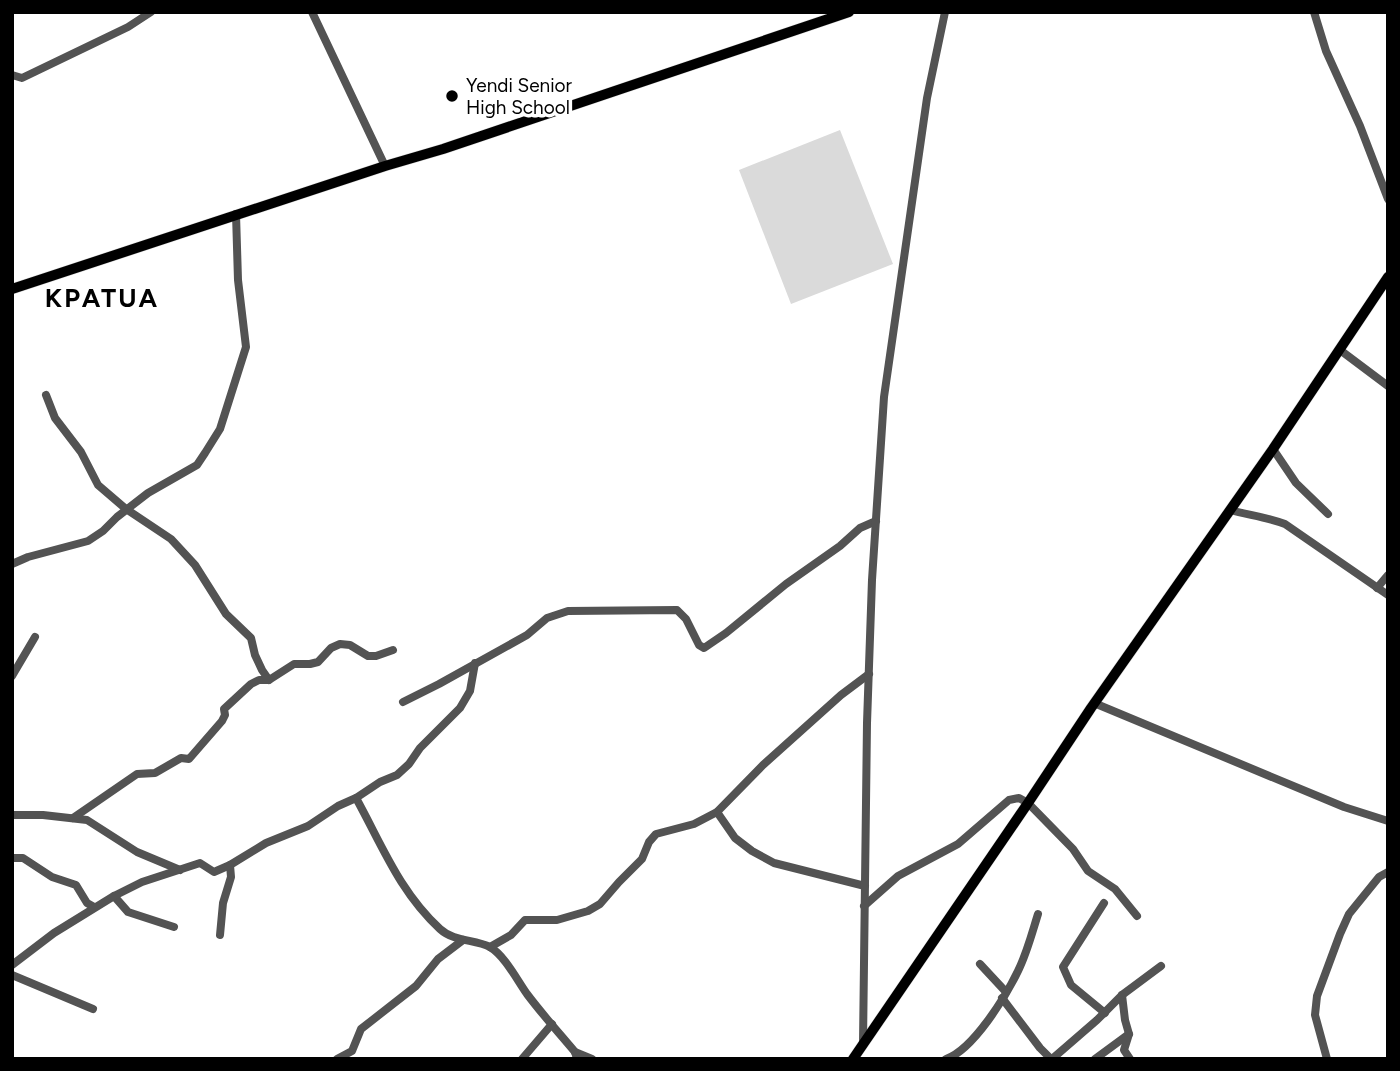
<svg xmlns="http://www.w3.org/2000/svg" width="1400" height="1071" viewBox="0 0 1400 1071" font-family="Figtree,sans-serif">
<rect width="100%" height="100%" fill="#fff"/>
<!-- green -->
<path fill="#dadada" d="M 840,130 L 893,264 L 791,304 L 739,170 Z"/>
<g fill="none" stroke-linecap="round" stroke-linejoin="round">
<defs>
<g id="major">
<path d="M 12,289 L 385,166 L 443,149 L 849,12"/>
<path d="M 853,1059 L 1028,803 L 1091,708 L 1273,449 L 1388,277"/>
</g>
</defs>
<!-- major casing -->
<use href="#major" stroke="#dbdbdb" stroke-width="11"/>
<!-- minor -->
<g stroke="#535353" stroke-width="8">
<path d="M 312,12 L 385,166"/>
<path d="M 1314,12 L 1326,51 L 1360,126 L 1388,199"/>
<path d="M 12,75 L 22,78 L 128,27 L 151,12"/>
<path d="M 1340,350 L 1388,386"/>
<path d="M 46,395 L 55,418 L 81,452 L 98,485 L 126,509 L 171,539 L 195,565 L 226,614 L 251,638 L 255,655 L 262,670 L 269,680"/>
<path d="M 1273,449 L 1296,483 L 1328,514"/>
<path d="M 1230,510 C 1248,515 1267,517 1285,524 L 1388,595"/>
<path d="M 12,564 L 28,557 L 88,541 L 103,531 L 117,517 L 148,493 L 197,465 L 205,453 L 220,429 L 246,347 L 238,280 L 236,214"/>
<path d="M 1377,588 L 1388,575"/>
<path d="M 12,676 L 35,637"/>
<path d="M 403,702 L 439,684 L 527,635 L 547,618 L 568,611 L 677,610 L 686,619 L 699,645 L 704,648 L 726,633 L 786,584 L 840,546 L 860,528 L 876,521"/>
<path d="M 1094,703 L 1344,807 L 1388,821"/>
<path d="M 356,798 C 382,845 399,891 440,929 C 454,942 475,939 490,947 C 505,956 517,980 527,994 C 542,1014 559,1033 575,1052 L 577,1059"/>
<path d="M 717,812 L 735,838 L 752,851 L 774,863 L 865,886"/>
<path d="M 12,815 L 43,815 L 87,820 L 137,852 L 180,870"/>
<path d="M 73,818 L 137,774 L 155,773 L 181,758 L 189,759 L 222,721 L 225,715 L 224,709 L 251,684 L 259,680 L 269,680 L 294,664 L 310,664 L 318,662 L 331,648 L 340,644 L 350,645 L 368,656 L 376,656 L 393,650"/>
<path d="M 12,858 L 23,858 L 52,877 L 76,885 L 87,903 L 94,907"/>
<path d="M 114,896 L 128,912 L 174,927"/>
<path d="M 1104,903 L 1063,967 L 1071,985 L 1105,1013"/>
<path d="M 864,906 L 898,876 L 958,844 L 1009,800 L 1019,798 L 1028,803 L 1073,849 L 1088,871 L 1115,889 L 1137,916"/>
<path d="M 220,935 L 223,903 L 231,877 L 230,865 L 266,843 L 308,826 L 338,806 L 356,798 L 380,782 L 397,775 L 409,764 L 420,748 L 460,708 L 470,691 L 475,663"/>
<path d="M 490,947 L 511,935 L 525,920 L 557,920 L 588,911 L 600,904 L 619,882 L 642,859 L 649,842 L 656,834 L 694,824 L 717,812 L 763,765 L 841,695 L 869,674"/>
<path d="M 980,964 L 1006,992"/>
<path d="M 12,965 L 54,933 L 114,896 L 142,882 L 200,863 L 214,872 L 230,865"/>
<path d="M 12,975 L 93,1009"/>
<path d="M 1122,995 L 1125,1020 L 1129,1034 L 1124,1050 L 1130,1059"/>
<path d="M 1002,998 L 1040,1048 L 1051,1059"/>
<path d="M 863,1043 L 867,723 L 872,580 L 884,397 L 927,98 L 945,12"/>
<path d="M 575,1052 L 592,1059"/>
<path d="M 337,1059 L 352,1051 L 361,1029 L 416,986 L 438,959 L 463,940"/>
<path d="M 522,1059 L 552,1024"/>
<path d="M 946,1059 C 973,1050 1006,996 1018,971 C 1027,953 1032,933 1038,914"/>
<path d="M 1052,1059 L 1097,1020 L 1122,995 L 1161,966"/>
<path d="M 1095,1059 L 1129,1034"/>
<path d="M 1327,1059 L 1315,1015 L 1317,996 L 1340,934 L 1349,914 L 1379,877 L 1388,872"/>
</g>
<!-- major -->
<use href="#major" stroke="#000" stroke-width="10"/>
</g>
<!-- markers -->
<circle fill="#000" stroke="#fff" stroke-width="2.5" cx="452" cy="96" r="7"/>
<g text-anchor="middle" stroke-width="7" stroke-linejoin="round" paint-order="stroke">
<!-- poi labels -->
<g font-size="19" fill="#000" stroke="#fff" text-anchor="start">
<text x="466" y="92">Yendi Senior<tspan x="466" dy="22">High School</tspan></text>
</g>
<!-- district labels -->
<g font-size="26" font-weight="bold" letter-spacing="2" fill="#000" stroke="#fff">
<text x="102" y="307">KPATUA</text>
</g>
</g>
<!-- border -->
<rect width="1400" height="1071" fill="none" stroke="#000000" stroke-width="28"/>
</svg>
